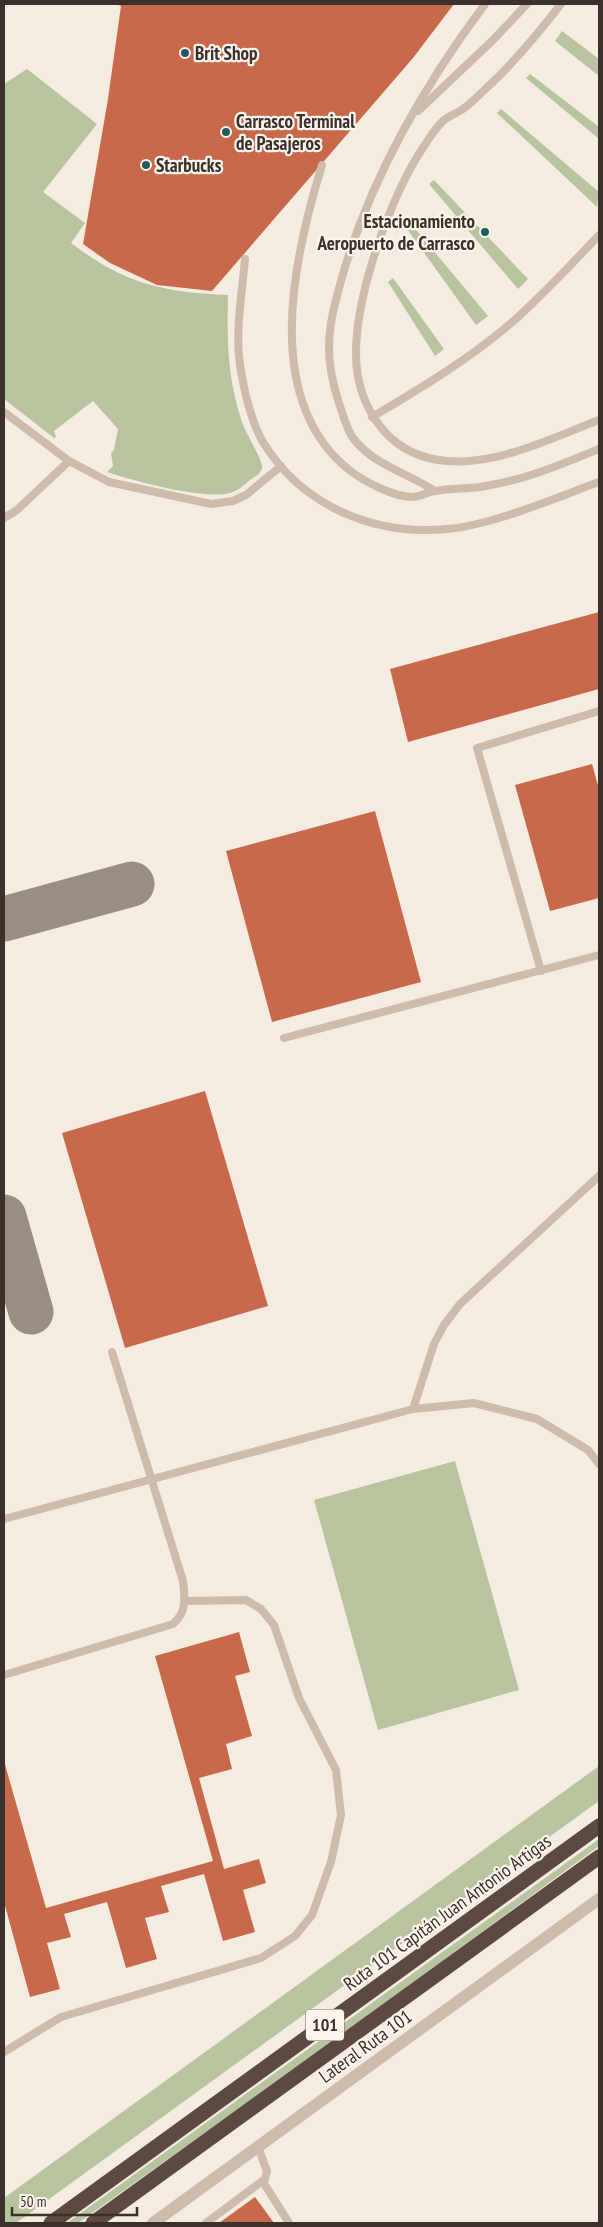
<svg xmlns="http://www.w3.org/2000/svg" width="603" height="2227" viewBox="0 0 603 2227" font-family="'PT Sans Narrow',sans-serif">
<rect width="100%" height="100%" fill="#f4ebe1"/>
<!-- green -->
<g fill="#b8c4a0">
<path d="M 562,31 L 599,59 L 599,76 L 555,41 Z"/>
<path d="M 27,69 L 97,124 L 43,192 L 85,223 L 71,243 C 125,284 162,292 228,295 C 227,342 227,376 242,422 C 246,434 264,462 262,468 C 261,474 253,478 249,481 C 243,486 237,491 230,493 C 203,500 134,481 107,472 L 113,466 L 111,453 L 114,450 L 118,429 L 93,401 L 54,431 L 56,437 L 54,438 L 4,399 L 4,84 Z"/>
<path d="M 530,74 L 599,127 L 599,139 L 526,78 Z"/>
<path d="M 501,109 L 599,192 L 597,207 L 497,113 Z"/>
<path d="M 434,180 L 528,279 L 518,289 L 429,184 Z"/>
<path d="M 412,225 L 488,316 L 476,325 L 407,229 Z"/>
<path d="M 393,278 L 444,349 L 435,356 L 388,282 Z"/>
<path d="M 455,1461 L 519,1690 L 378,1730 L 314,1500 Z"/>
<path d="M 599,1766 L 599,1801 L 16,2223 L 4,2223 L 4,2198 Z"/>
<path d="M 599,1839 L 599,1846 L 296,2068 L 78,2223 L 67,2223 Z"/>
</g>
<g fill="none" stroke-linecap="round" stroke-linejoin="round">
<!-- taxiway -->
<g stroke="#988e86" stroke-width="45">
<path d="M 4,919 L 132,884"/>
<path d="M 4,1217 L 31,1312"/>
</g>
</g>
<!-- building -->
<g fill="#c8694b">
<path d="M 116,4 L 454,4 L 413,58 L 212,291 L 157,285 L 110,263 L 83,244 L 108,99 L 121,6 Z"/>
<path d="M 599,612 L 599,689 L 408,742 L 390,669 Z"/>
<path d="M 592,764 L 599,789 L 599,898 L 550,911 L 515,785 Z"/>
<path d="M 375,811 L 421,982 L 272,1022 L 226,851 Z"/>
<path d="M 205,1091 L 268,1306 L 125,1348 L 62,1133 Z"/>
<path d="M 239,1632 L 250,1672 L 235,1676 L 252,1736 L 226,1744 L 232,1769 L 199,1778 L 224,1869 L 259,1859 L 266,1883 L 243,1890 L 255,1932 L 223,1941 L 204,1874 L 161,1886 L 169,1912 L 145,1918 L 157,1959 L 126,1968 L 107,1902 L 64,1914 L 71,1937 L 47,1943 L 60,1989 L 30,1997 L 4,1902 L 4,1761 L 46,1908 L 213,1861 L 155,1656 Z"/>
<path d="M 255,2197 L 274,2223 L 219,2223 Z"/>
</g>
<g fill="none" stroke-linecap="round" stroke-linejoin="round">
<!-- lane -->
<g stroke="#cdbbac" stroke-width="8">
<path d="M 561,4 C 541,30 520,55 497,78 C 486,88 475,100 463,109 C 457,113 449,116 444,120 C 433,130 425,145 417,157 C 386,208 347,317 358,377 C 362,397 370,415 384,431 C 400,449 422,459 447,461 C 499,465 552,438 599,420"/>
<path d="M 418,111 L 493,40 L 527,4"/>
<path d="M 322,165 C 294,256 261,398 348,469 C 363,481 393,497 413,497 C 420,497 428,492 435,491 C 450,488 465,489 480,487 C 522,481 560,465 599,449"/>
<path d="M 245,259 C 242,293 235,332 240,365 C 244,390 250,420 263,442 C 302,506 374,536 447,529 C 493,525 555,498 599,482"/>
<path d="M 4,412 L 69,461 L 17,510 L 4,518"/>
<path d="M 372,417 C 423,387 474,356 518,317 C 546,291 573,263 599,235"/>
<path d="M 69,461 L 109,482 L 211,504 L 233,501 L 246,495 L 281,466"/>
<path d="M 435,491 C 408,473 373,465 353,438 C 346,428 343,414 339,403 C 333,385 329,367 329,347 C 329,324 335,303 341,281 C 369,181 423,87 485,4"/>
<path d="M 541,971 L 477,748 L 599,711"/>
<path d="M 284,1038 L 599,955"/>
<path d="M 413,1409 L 434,1344 L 444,1325 L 460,1304 L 599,1176"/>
<path d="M 4,1519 L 413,1409 L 474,1403 L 537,1419 L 588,1450 L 599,1464"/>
<path d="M 4,1675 L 173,1624 C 187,1612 185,1598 183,1581 L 112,1352"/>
<path d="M 4,2052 L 61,2017 L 261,1958 L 295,1936 L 312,1915 L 331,1862 L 341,1815 L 336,1770 L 299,1698 L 274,1625 L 261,1609 L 246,1600 L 186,1601"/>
<path d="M 263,2182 L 289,2223"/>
<path d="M 206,2223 L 265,2179 L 267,2171 L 258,2147"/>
</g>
<!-- street -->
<path stroke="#cdbbac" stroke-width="12" d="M 153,2223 L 599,1899"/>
<!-- highway -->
<g stroke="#5c4a42" stroke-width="15">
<path d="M 51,2223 L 599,1826"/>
<path d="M 93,2223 L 599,1857"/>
</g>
</g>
<!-- markers -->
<g fill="#1f5a5e" stroke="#fbf5ee" stroke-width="2">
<circle cx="185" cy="53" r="5"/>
<circle cx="226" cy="132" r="5"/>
<circle cx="146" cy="165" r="5"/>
<circle cx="485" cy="232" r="5"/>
</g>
<g text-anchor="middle" stroke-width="4.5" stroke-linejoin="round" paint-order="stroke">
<!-- shield labels -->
<rect fill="#fbf5ee" stroke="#756b66" stroke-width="1" x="306" y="2009.5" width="38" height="31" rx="4"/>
<g font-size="18" font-weight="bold" fill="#3b302b">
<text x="325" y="2031">101</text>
</g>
<!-- poi labels -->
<g font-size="19" font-weight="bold" fill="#3b302b" stroke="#fbf5ee" text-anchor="start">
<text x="195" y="60">Brit Shop</text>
<text x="236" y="128">Carrasco Terminal<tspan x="236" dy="22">de Pasajeros</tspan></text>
<text x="156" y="172">Starbucks</text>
<text x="475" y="228" text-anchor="end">Estacionamiento<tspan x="475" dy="22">Aeropuerto de Carrasco</tspan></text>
</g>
<!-- street labels -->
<g font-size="19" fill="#3b302b" stroke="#fbf5ee">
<text transform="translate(447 1912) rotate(-36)" y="7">Ruta 101 Capitán Juan Antonio Artigas</text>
<text transform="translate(365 2046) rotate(-36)" y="7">Lateral Ruta 101</text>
</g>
</g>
<!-- border -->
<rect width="603" height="2227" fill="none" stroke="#3b302b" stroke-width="10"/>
<!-- scale -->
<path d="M12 2207v8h125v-8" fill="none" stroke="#3b302b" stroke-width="2.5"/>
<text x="20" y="2207" font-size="15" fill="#3b302b" stroke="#fbf5ee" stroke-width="4" paint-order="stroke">50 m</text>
</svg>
